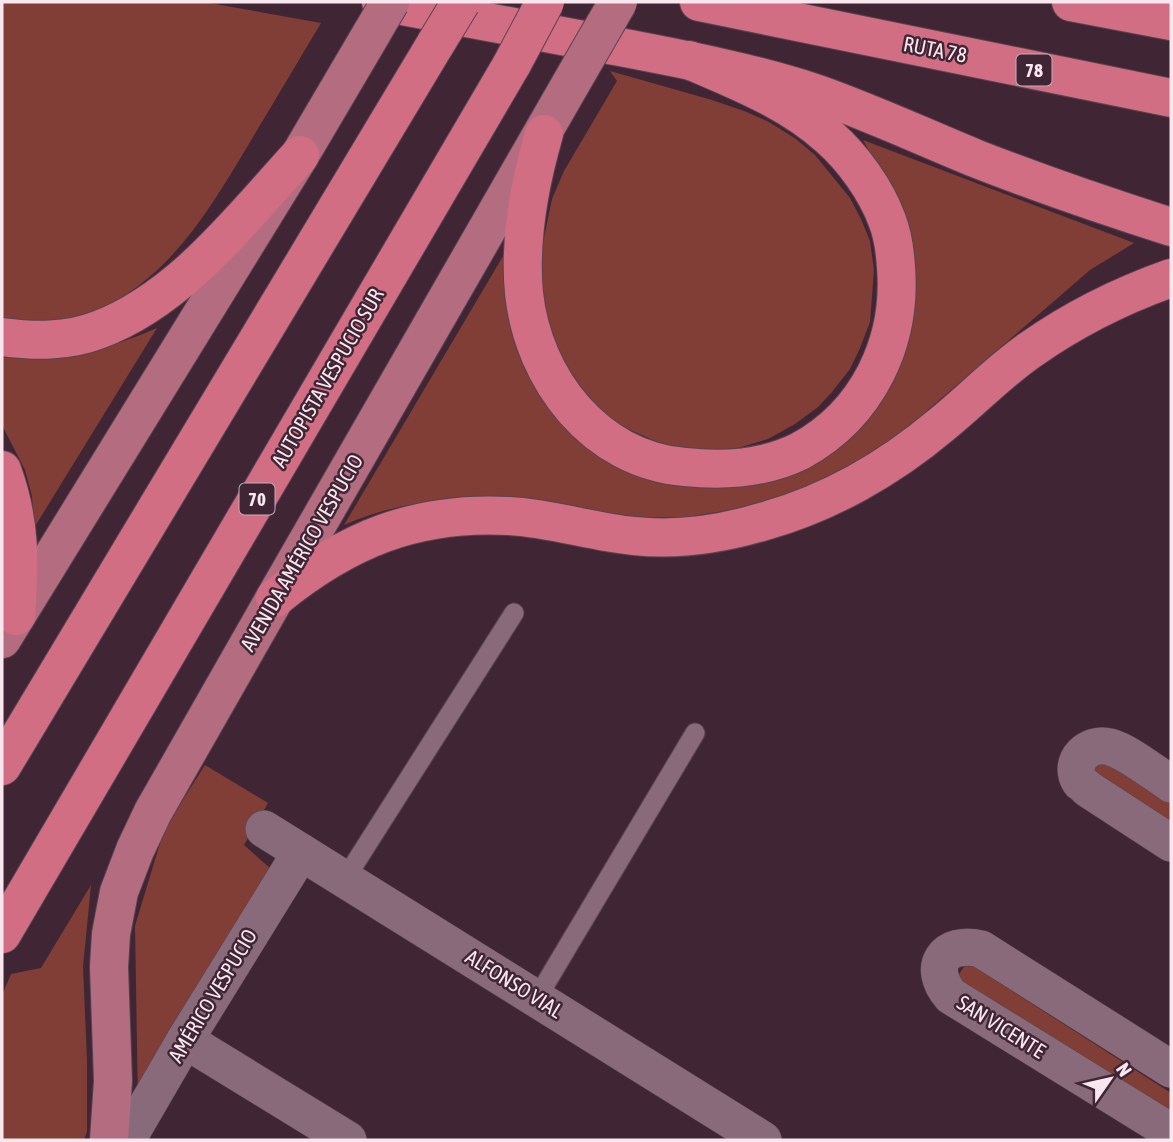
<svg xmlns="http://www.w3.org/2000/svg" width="1173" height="1142" viewBox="0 0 1173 1142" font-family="'Asap Condensed',sans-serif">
<rect width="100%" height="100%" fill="#402634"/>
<!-- green -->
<g fill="#813e36">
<path d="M 2,2 L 204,2 L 321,23 C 297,63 274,102 250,142 C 204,219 159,297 65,321 C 49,326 19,322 2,322 Z"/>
<path d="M 610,71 L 712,100 L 744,111 L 769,122 L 796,139 L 815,155 L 850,198 L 861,219 L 870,241 L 874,270 L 870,322 L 860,348 L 850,369 L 832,392 L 818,407 L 795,424 L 768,439 L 738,448 L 712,452 L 662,444 L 637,433 L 612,421 L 573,381 L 551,331 L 543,298 L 540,257 L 552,199 L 564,171 L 617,81 Z"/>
<path d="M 863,140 L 1134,243 L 1090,270 L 907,428 L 859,461 L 808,486 L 777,498 L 747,507 L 688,517 L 628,517 L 450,500 C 413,502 379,510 344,525 L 512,241 L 521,347 L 677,485 L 871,411 L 886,182 Z"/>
<path d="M 157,328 L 34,528 L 32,496 L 25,470 L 2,425 L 2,357 C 34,362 91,353 121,342 C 133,338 145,333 157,328 Z"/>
<path d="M 1100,758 L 1171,803 L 1171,827 L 1089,775 Z"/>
<path d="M 205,765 L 268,803 L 244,845 L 271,869 L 138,1104 L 135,926 L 164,830 Z"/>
<path d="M 91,885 L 83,967 L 87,1060 L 87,1131 L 84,1140 L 2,1140 L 2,995 L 11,974 L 41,968 Z"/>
<path d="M 967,962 L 1171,1093 L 1171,1117 L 956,979 Z"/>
</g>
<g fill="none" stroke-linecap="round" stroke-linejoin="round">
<defs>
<g id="lane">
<path d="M 345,879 L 514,613"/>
<path d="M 537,998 L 695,733"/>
</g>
<g id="street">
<path d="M 1171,784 C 1156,774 1126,751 1110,747 C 1089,741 1067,761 1080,782 C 1081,782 1088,789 1088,789 L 1171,843"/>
<path d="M 264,829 L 763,1140"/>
<path d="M 185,1040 L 348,1140"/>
<path d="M 1171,1069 L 981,949 C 944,940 926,967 951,996 L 1171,1132"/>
<path d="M 127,1140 L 185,1040 L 301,852"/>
</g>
<g id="primary">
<path d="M 2,639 L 300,155 L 373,31"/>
<path d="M 109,1140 L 113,1081 L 109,967 L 111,934 L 119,892 L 135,850 L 153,812 L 275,598 L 581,66"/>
</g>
<g id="highway">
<path d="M 381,2 C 453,16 526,29 599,43 C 672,57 745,70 815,93 C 870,112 923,137 977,159 C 1041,184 1105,206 1171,227"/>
<path d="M 699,2 L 1171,98"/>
<path d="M 1071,2 L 1171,21"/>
<path d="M 544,134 C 529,186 519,239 524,293 C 533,379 595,460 685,467 C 724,471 764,469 800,451 C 868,414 902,342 896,267 C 895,251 893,235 887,220 C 876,190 853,158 829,137 C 789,101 738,81 689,60"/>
<path d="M 2,337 C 34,341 67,342 98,330 C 181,299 241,219 300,155"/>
<path d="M 2,470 C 21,521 20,563 16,616"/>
<path d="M 275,598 C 346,540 415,511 509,516 C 551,518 592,532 634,536 C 679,541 722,534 765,521 C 829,503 890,468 941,425 C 971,401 998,372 1030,350 C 1074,319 1120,296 1171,278"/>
<path d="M 2,766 L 436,43"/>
<path d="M 2,934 L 512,64"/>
</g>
</defs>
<!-- lane casing -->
<use href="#lane" stroke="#59424f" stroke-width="21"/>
<!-- street casing -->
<use href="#street" stroke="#59424f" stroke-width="38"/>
<!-- primary casing -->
<use href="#primary" stroke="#59424f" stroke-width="40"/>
<!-- highway casing -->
<use href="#highway" stroke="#59424f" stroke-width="40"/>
<!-- lane -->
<use href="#lane" stroke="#896a7a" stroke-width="19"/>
<!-- street -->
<use href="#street" stroke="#896a7a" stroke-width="37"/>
<!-- primary -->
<use href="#primary" stroke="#b46c80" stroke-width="38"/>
<!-- highway -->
<use href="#highway" stroke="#d16e84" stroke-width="38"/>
<defs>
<g id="primary-bridge">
<path d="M 373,31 L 390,2"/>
<path d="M 581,66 L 618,2"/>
</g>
<g id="highway-bridge">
<path d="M 436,43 L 461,2"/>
<path d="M 512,64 L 545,2"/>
</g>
</defs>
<!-- primary-bridge casing -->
<use href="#primary-bridge" stroke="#59424f" stroke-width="40" stroke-linecap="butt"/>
<!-- highway-bridge casing -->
<use href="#highway-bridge" stroke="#59424f" stroke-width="40" stroke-linecap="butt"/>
<!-- primary-bridge -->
<use href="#primary-bridge" stroke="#b46c80" stroke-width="38"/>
<!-- highway-bridge -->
<use href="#highway-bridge" stroke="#d16e84" stroke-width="38"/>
</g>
<g text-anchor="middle" stroke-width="5" stroke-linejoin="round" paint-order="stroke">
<!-- shield labels -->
<g fill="#402634" stroke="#c2adb8" stroke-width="2">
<rect x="1016.5" y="54.5" width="35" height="31" rx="5"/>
<rect x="239.5" y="483.5" width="35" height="31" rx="5"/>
</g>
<g font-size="19" font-weight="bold" fill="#f9e7f0">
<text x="1034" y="77">78</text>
<text x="257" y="506">70</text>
</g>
<!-- street labels -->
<g font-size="21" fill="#f9e7f0" stroke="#402634">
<text transform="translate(935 50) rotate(11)" y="7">RUTA 78</text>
<text transform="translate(328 378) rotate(-60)" y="7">AUTOPISTA VESPUCIO SUR</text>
<text transform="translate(302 553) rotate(-60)" y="7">AVENIDA AMÉRICO VESPUCIO</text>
<text transform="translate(514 984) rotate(32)" y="7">ALFONSO VIAL</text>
<text transform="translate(213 996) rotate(-59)" y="7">AMÉRICO VESPUCIO</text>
<text transform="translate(1001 1027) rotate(32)" y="7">SAN VICENTE</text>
</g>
</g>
<!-- border -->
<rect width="1173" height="1142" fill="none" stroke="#f9e7f0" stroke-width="7"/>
<!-- north arrow -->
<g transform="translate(1110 1079) rotate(56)" stroke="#402634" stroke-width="5" paint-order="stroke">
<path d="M0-5L12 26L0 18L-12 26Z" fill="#f9e7f0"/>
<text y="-10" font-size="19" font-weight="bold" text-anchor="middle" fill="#f9e7f0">N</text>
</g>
</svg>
